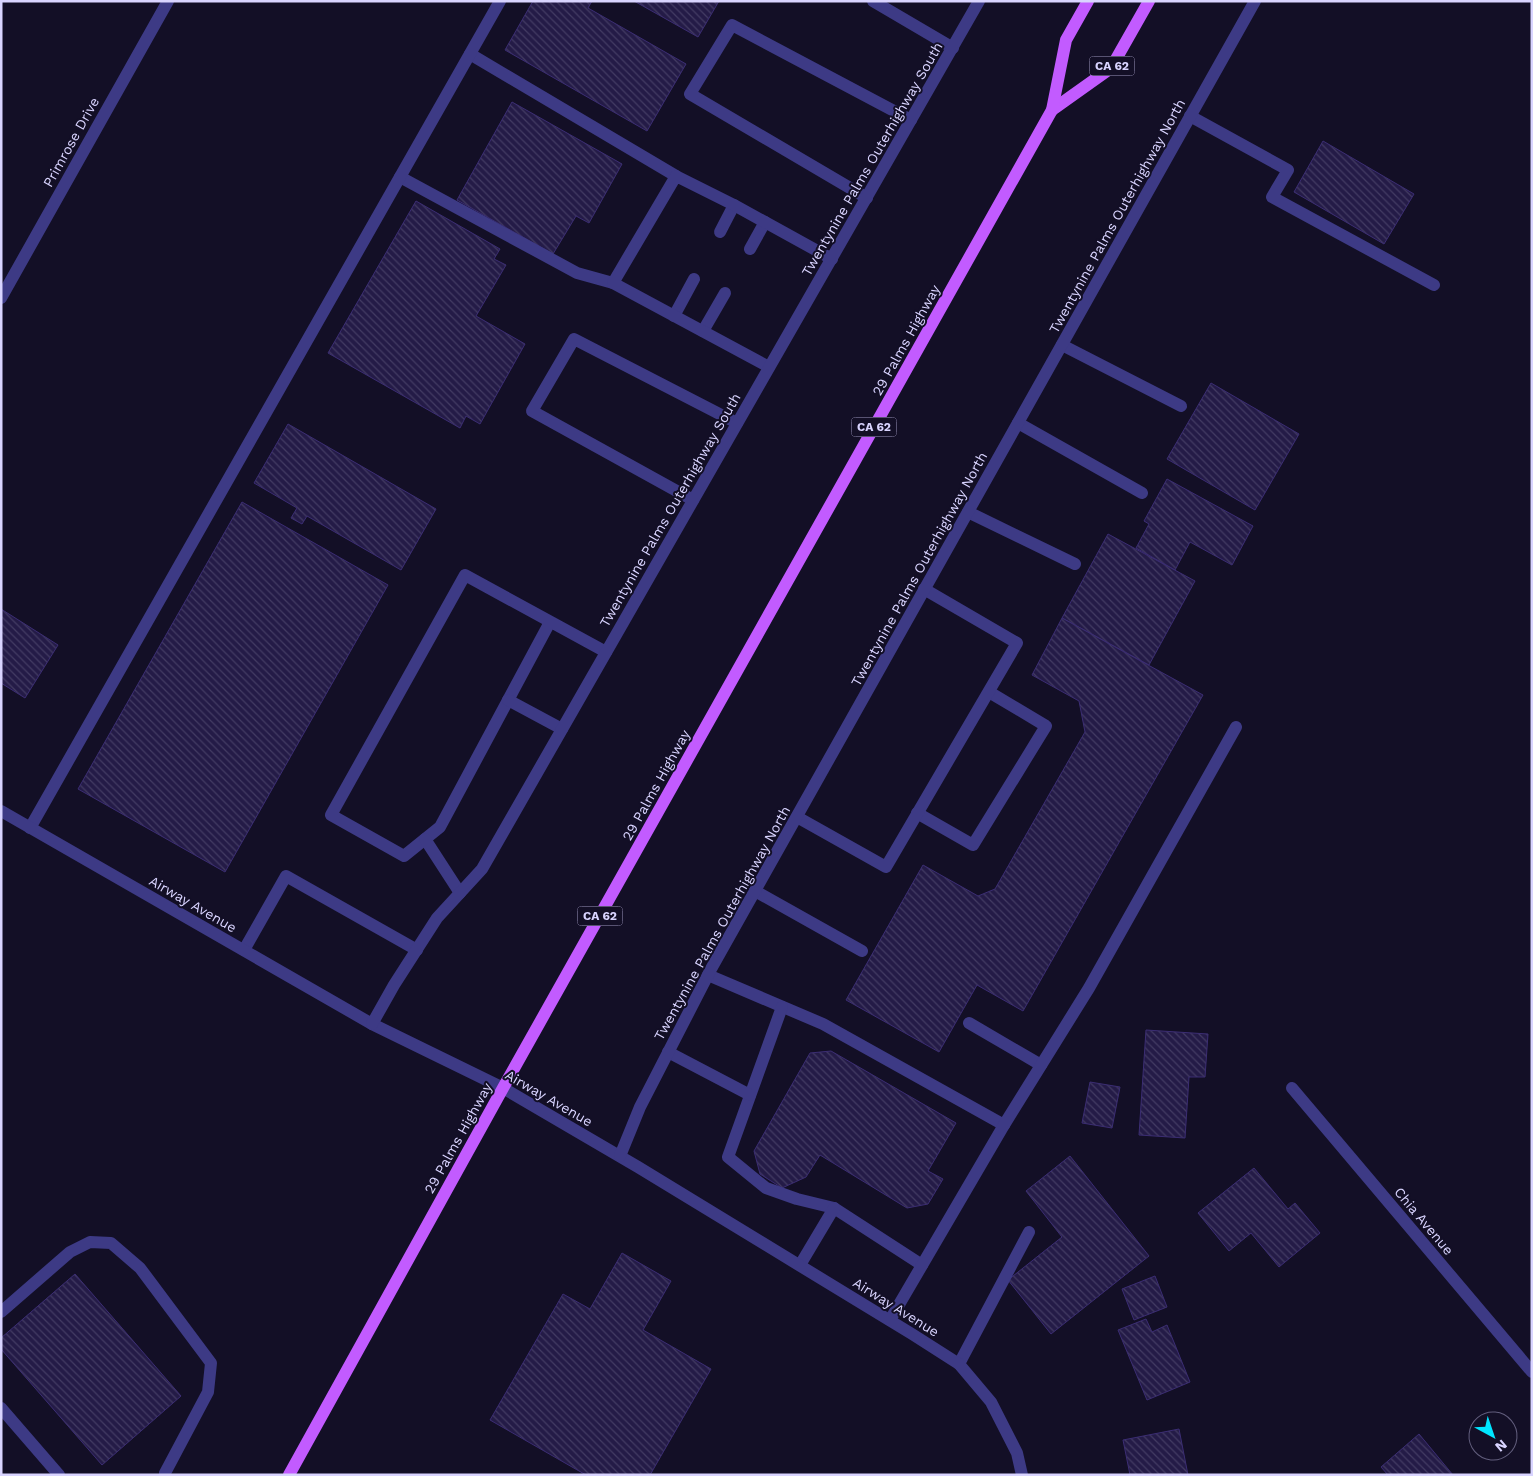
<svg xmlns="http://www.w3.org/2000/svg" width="1533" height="1476" viewBox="0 0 1533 1476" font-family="'Work Sans',sans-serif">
<defs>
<pattern id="building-back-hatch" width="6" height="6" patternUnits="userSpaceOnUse" patternTransform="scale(1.25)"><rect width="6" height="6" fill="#241b47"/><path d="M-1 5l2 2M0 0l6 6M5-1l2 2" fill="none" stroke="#433b63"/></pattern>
</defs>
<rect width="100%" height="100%" fill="#130f26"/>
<!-- building -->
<g fill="url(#building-back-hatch)" stroke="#3b2d73">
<path d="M 533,1 L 592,1 L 588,8 L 686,64 L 647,131 L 505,50 Z"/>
<path d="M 634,1 L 719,1 L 698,37 Z"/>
<path d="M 512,102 L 622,164 L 589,223 L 576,216 L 553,254 L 457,200 Z"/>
<path d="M 1323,141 L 1414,194 L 1384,244 L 1294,192 Z"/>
<path d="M 416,201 L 500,249 L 494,259 L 506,265 L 476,316 L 525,344 L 480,424 L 466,416 L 460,428 L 328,353 Z"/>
<path d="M 1211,383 L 1299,434 L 1255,510 L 1167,459 Z"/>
<path d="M 288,424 L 436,509 L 401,570 L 307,516 L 302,524 L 291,518 L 297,508 L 254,483 Z"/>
<path d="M 1167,479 L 1253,526 L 1232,565 L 1190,542 L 1175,570 L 1136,548 L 1149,524 L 1144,521 Z"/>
<path d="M 242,502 L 388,585 L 225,872 L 78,789 Z"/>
<path d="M 1108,534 L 1195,581 L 1149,665 L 1062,618 Z"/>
<path d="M 1,609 L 58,645 L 25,698 L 1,683 Z"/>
<path d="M 1062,618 L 1203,695 L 1023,1011 L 977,985 L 939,1052 L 846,1000 L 923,865 L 978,896 L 995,889 L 1085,732 L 1079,701 L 1032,675 Z"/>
<path d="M 1146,1030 L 1208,1034 L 1205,1077 L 1189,1077 L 1185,1138 L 1139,1135 Z"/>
<path d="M 831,1051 L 956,1123 L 928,1171 L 943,1179 L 928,1204 L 907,1208 L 820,1155 L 806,1177 L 782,1188 L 760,1174 L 754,1151 L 810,1053 Z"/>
<path d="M 1090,1082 L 1120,1087 L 1112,1128 L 1082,1123 Z"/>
<path d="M 1070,1156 L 1149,1256 L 1051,1334 L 1008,1280 L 1062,1237 L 1026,1191 Z"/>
<path d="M 1254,1168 L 1288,1209 L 1295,1203 L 1320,1233 L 1279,1267 L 1251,1233 L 1229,1251 L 1198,1213 Z"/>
<path d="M 622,1253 L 671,1281 L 643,1330 L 711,1369 L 650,1475 L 586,1475 L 490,1420 L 563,1294 L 590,1309 Z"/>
<path d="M 75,1274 L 181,1396 L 102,1465 L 1,1349 L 1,1338 Z"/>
<path d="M 1155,1276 L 1167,1307 L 1134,1320 L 1122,1289 Z"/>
<path d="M 1146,1319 L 1152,1332 L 1167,1325 L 1190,1382 L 1147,1400 L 1118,1330 Z"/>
<path d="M 1179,1429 L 1188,1475 L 1130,1475 L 1123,1440 Z"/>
<path d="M 1419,1434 L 1453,1475 L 1388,1475 L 1381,1467 Z"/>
</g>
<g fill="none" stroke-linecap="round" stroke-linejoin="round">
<!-- lane -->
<g stroke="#3d3a85" stroke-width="12">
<path d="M 873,1 L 953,48"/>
<path d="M 470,54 L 676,176"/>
<path d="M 1190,116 L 1288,170 L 1272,197 L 1434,285"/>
<path d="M 400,177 L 577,273 L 613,283"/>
<path d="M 867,198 L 690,94 L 732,25 L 911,120"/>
<path d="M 720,232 L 734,205"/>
<path d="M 750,249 L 765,222"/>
<path d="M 674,316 L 694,279"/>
<path d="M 703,331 L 725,293"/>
<path d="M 1062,345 L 1181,406"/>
<path d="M 769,367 L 613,283 L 676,176 L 734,205 L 832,259"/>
<path d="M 1018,423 L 1142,493"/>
<path d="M 693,500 L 532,411 L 574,339 L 737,423"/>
<path d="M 968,512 L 1075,564"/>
<path d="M 550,622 L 440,827 L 404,856 L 331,815 L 465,575 L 606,652"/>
<path d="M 508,700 L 562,729"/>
<path d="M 917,813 L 973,845 L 1046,726 L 989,692"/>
<path d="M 797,817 L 886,867 L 1017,643 L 924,589"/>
<path d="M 30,828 L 500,1"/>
<path d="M 425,839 L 460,893"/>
<path d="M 755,891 L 862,951"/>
<path d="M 244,950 L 286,876 L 417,950"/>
<path d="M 708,975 L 823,1024 L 1004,1125"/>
<path d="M 782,1007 L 728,1157 L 766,1188 L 797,1199 L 834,1208 L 922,1265"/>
<path d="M 969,1023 L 1041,1065"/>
<path d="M 668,1052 L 750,1095"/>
<path d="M 800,1265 L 834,1208"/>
<path d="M 1,1312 L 70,1252 L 90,1242 L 111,1243 L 140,1268 L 211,1363 L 208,1392 L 165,1473"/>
<path d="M 890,1320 L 1004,1125 L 1089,988 L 1236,727"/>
<path d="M 959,1364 L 1029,1232"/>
<path d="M 1,1408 L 59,1475"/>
</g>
<!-- street -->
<g stroke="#3d3a85" stroke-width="12">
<path d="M 1,298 L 168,1"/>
<path d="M 1,811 L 372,1024 L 503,1088 L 638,1167 L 912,1334 L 959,1364 L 991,1402 L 1017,1453 L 1022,1475"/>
<path d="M 372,1024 L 394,985 L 437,918 L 482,869 L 979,1"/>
<path d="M 1292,1088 L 1532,1372"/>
<path d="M 620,1156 L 640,1107 L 711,969 L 1255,1"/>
</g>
<!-- primary -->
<g stroke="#c25bff" stroke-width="12">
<path d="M 1052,110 L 1111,68 L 1149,1"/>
<path d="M 289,1475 L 503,1088 L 1052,110 L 1066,40 L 1088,1"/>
</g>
</g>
<g text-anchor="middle" stroke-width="4" stroke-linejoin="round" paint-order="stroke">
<!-- shield labels -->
<g fill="#130f26" stroke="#9e99be" stroke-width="1">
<rect x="1089.5" y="56.5" width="45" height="19" rx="4"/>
<rect x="851.5" y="417.5" width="45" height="19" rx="4"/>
<rect x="577.5" y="906.5" width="45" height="19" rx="4"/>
</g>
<g font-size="12" font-weight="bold" fill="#d9d4ff">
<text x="1112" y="70">CA 62</text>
<text x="874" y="431">CA 62</text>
<text x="600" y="920">CA 62</text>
</g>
<!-- street labels -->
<g font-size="14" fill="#d9d4ff" stroke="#130f26">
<text transform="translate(71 142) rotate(-61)" y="5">Primrose Drive</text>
<text transform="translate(872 159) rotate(-60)" y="5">Twentynine Palms Outerhighway South</text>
<text transform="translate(1117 216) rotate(-61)" y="5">Twentynine Palms Outerhighway North</text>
<text transform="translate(906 340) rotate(-61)" y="5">29 Palms Highway</text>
<text transform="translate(670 510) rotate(-60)" y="5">Twentynine Palms Outerhighway South</text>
<text transform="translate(919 569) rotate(-61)" y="5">Twentynine Palms Outerhighway North</text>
<text transform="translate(656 785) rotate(-61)" y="5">29 Palms Highway</text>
<text transform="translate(193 904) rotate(30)" y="5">Airway Avenue</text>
<text transform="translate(722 923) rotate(-61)" y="5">Twentynine Palms Outerhighway North</text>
<text transform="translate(549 1098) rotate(30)" y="5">Airway Avenue</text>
<text transform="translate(458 1138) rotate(-61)" y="5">29 Palms Highway</text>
<text transform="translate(1424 1221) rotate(50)" y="5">Chia Avenue</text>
<text transform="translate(896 1307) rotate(32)" y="5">Airway Avenue</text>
</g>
</g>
<!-- border -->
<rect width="1533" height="1476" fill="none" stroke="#d9d4ff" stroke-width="5"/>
<!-- north arrow -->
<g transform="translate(1493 1436) rotate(140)"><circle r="24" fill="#130f26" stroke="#625e7d"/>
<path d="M0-4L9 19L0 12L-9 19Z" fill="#00e5ff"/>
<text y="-8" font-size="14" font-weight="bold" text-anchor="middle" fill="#d9d4ff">N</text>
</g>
</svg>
